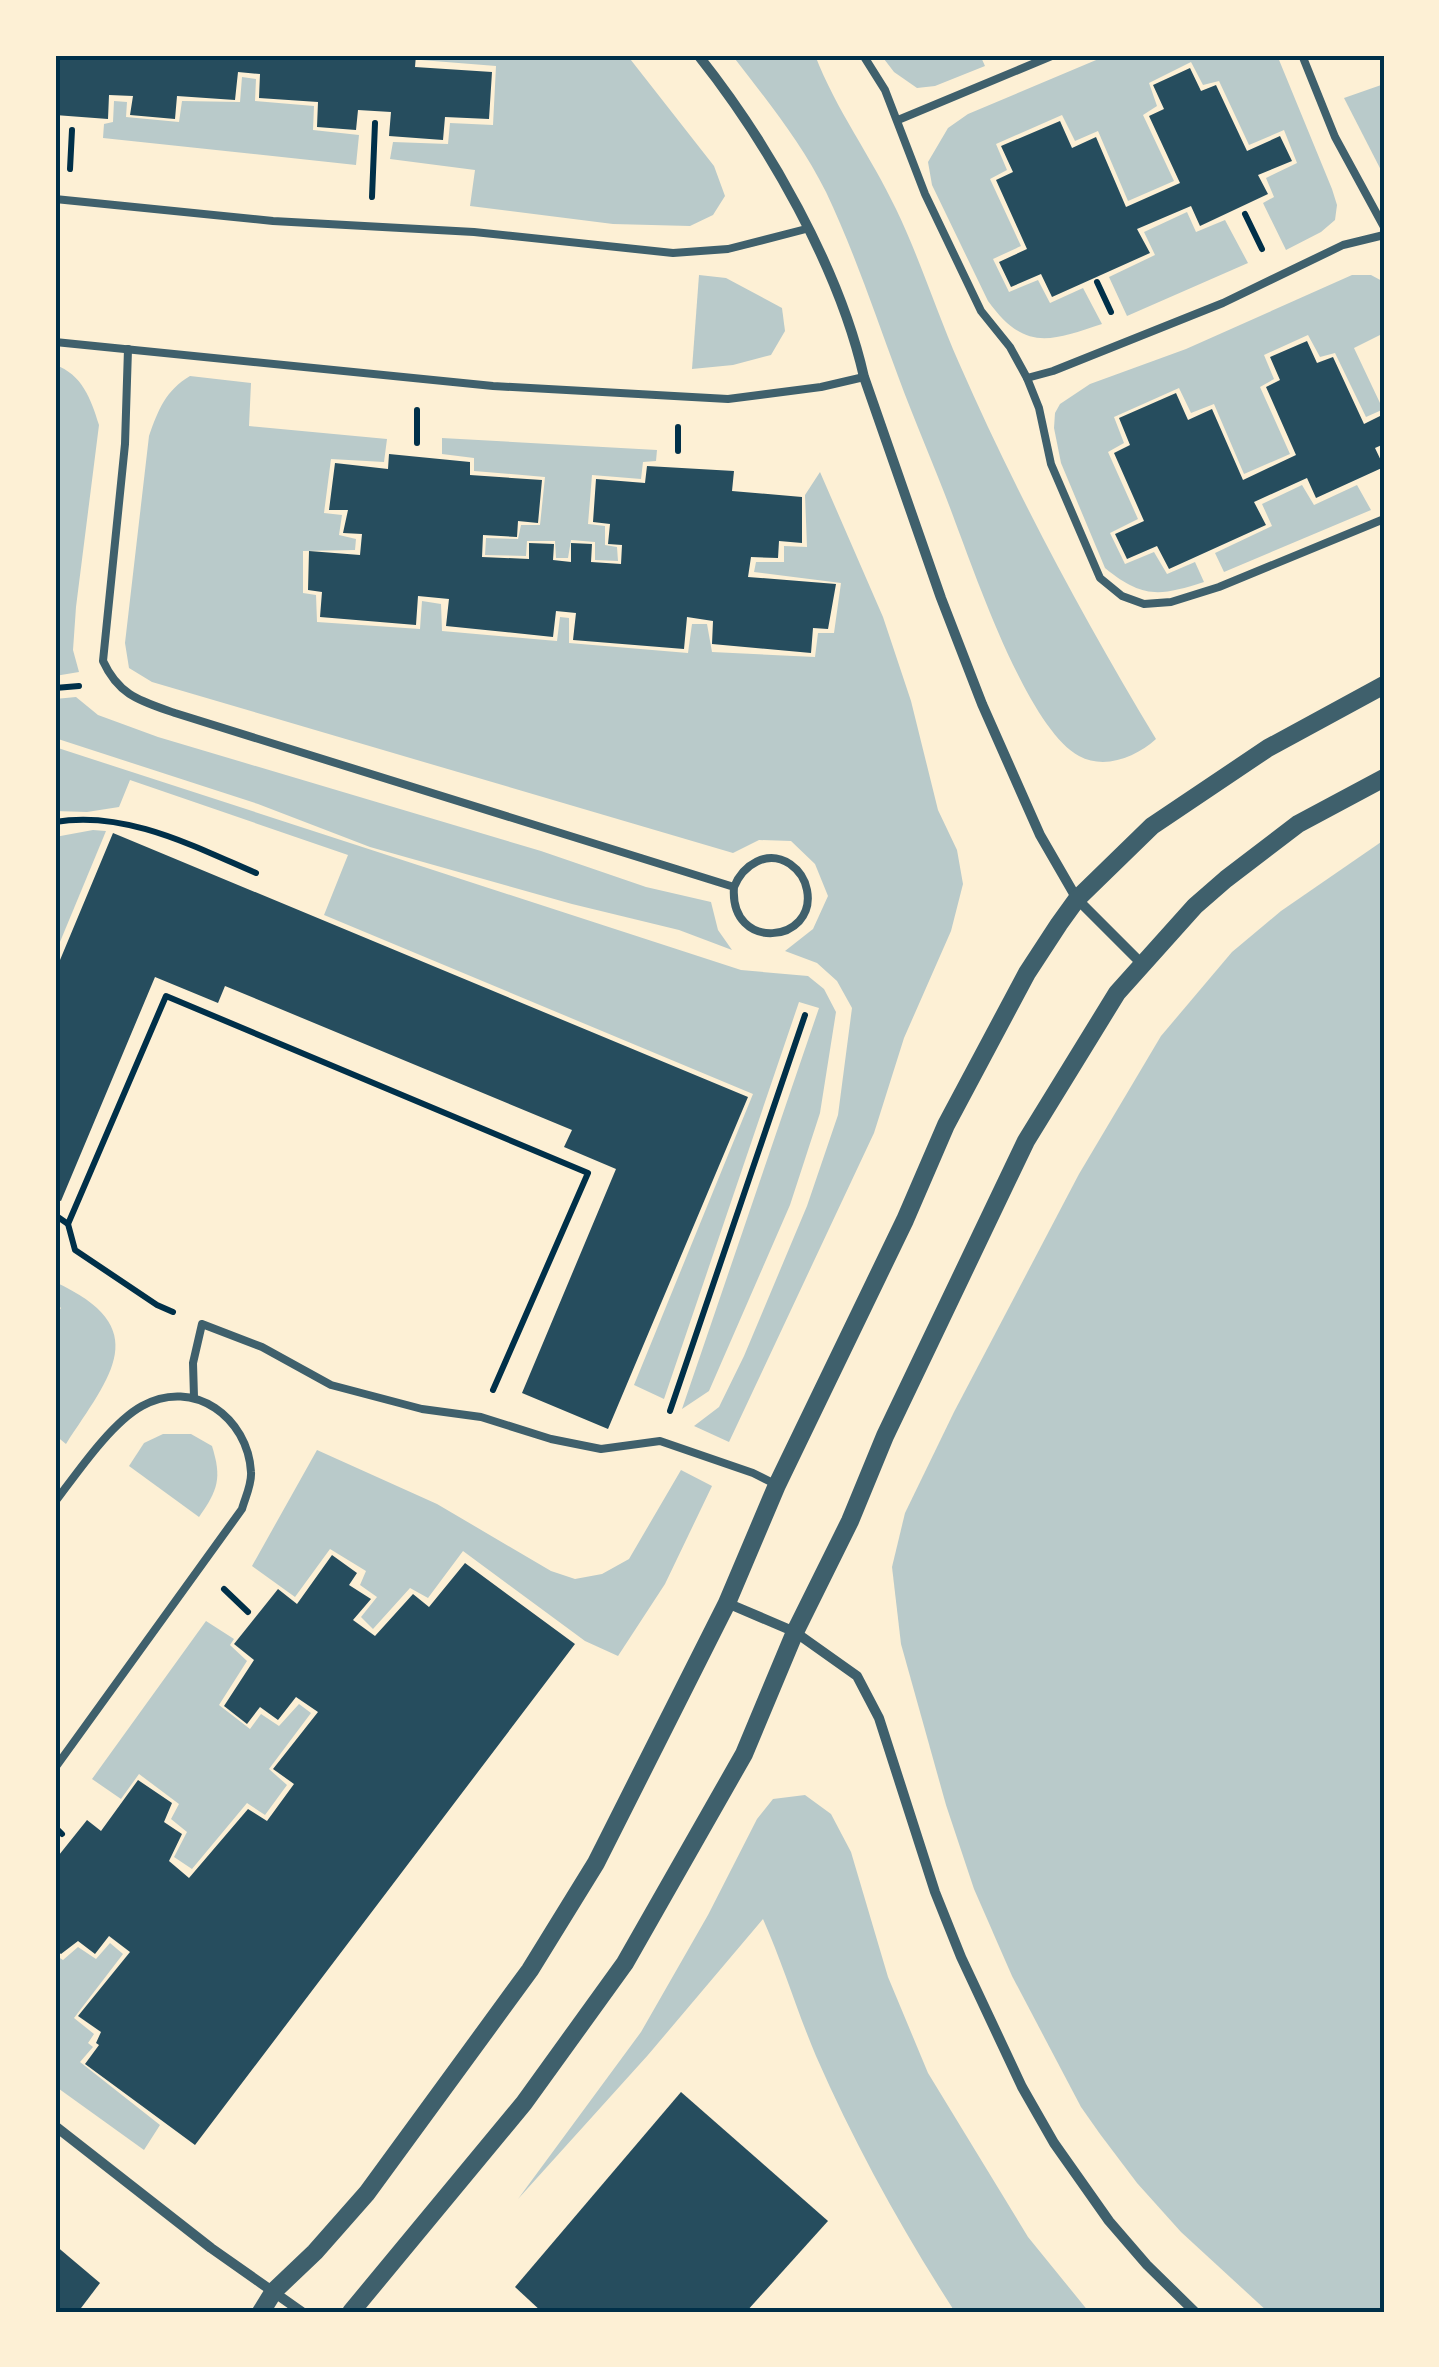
<svg xmlns="http://www.w3.org/2000/svg" width="1439" height="2367" viewBox="0 0 1439 2367" font-family="Bitter,serif">
<rect width="100%" height="100%" fill="#fdf0d5"/>
<!-- green -->
<g fill="#b9caca">
<path d="M 421,55 L 627,55 L 714,166 L 725,196 L 713,215 L 690,226 L 613,224 L 470,206 L 475,170 L 390,159 L 393,142 L 448,144 L 450,123 L 493,125 L 496,66 L 421,60 Z"/>
<path d="M 732,55 L 815,55 C 836,110 871,156 896,209 C 920,259 937,313 959,363 C 1016,493 1083,618 1156,739 C 1136,757 1105,770 1079,756 C 1028,728 977,579 956,524 C 938,474 916,425 898,376 C 875,314 854,251 826,192 C 801,142 766,99 732,55 Z"/>
<path d="M 881,55 L 934,55 L 937,60 L 949,55 L 980,55 L 985,66 L 935,86 L 917,88 L 894,72 Z"/>
<path d="M 1108,55 L 1277,55 L 1332,189 L 1337,205 L 1335,220 L 1321,232 L 1286,250 L 1263,203 L 1274,197 L 1266,178 L 1297,163 L 1284,130 L 1249,145 L 1219,81 L 1203,85 L 1191,62 L 1149,83 L 1157,106 L 1143,115 L 1174,181 L 1128,201 L 1098,131 L 1075,141 L 1062,115 L 996,144 L 1007,170 L 990,179 L 1021,246 L 993,259 L 1009,292 L 1038,280 L 1050,303 L 1083,288 L 1102,324 C 1050,341 1025,352 988,301 L 932,185 L 928,162 L 948,128 L 968,114 Z"/>
<path d="M 242,77 L 256,79 L 255,101 L 314,106 L 313,130 L 359,135 L 356,165 L 103,138 L 104,124 L 113,122 L 114,101 L 127,102 L 126,117 L 179,122 L 182,101 L 240,102 Z"/>
<path d="M 1384,84 L 1384,176 L 1344,98 Z"/>
<path d="M 1187,212 L 1196,232 L 1225,220 L 1248,263 L 1127,316 L 1109,277 L 1155,255 L 1144,232 Z"/>
<path d="M 699,275 L 726,278 L 782,308 L 785,331 L 771,355 L 733,365 L 692,369 Z"/>
<path d="M 1352,275 L 1371,275 L 1384,282 L 1384,333 L 1354,348 L 1380,403 L 1384,402 L 1384,409 L 1366,417 L 1335,353 L 1320,357 L 1308,335 L 1264,355 L 1274,379 L 1260,387 L 1290,454 L 1244,474 L 1214,404 L 1191,413 L 1179,388 L 1114,417 L 1124,443 L 1108,452 L 1138,519 L 1110,533 L 1125,564 L 1154,552 L 1167,574 L 1195,562 L 1204,582 C 1160,596 1143,599 1105,568 L 1061,463 L 1054,428 L 1055,413 L 1060,404 L 1090,384 L 1186,349 Z"/>
<path d="M 55,365 C 82,374 91,399 99,425 L 76,607 L 73,650 L 79,672 L 55,676 Z"/>
<path d="M 190,376 L 251,383 L 249,426 L 387,439 L 384,462 L 331,459 L 324,513 L 342,515 L 339,535 L 356,539 L 355,550 L 303,551 L 303,593 L 316,595 L 317,622 L 420,629 L 422,601 L 441,604 L 442,631 L 557,641 L 560,617 L 569,618 L 569,643 L 688,653 L 692,624 L 707,624 L 712,652 L 815,657 L 818,633 L 834,633 L 841,583 L 754,572 L 756,562 L 784,562 L 784,546 L 807,547 L 805,495 L 820,472 L 883,617 L 911,701 L 938,810 L 957,850 L 963,884 L 951,931 L 904,1038 L 874,1133 L 729,1442 L 694,1426 L 719,1407 L 744,1356 L 807,1206 L 838,1115 L 852,1008 L 837,981 L 817,963 L 785,951 L 813,929 L 828,896 L 815,864 L 791,841 L 759,840 L 733,853 L 152,682 L 129,668 L 125,643 L 149,436 C 158,410 166,390 190,376 Z"/>
<path d="M 442,438 L 657,450 L 656,461 L 643,462 L 641,479 L 592,475 L 588,524 L 605,526 L 605,545 L 617,547 L 618,561 L 595,560 L 595,542 L 571,540 L 568,558 L 556,558 L 555,541 L 527,541 L 526,556 L 485,555 L 486,538 L 518,539 L 521,525 L 540,525 L 545,477 L 474,471 L 474,458 L 442,454 Z"/>
<path d="M 1302,485 L 1314,505 L 1357,485 L 1371,510 L 1224,572 L 1215,553 L 1272,526 L 1262,504 Z"/>
<path d="M 76,697 L 98,715 L 158,737 L 541,851 L 646,887 L 711,902 L 718,930 L 732,950 L 679,930 L 572,904 L 370,847 L 258,804 L 55,738 L 55,699 Z"/>
<path d="M 58,748 L 741,970 L 808,976 L 824,989 L 836,1012 L 820,1113 L 790,1205 L 709,1391 L 682,1409 L 819,1008 L 799,1002 L 664,1399 L 634,1385 L 753,1094 L 324,915 L 348,855 L 130,780 L 119,807 L 87,812 L 55,811 L 55,750 Z"/>
<path d="M 93,830 L 106,831 L 55,954 L 55,837 Z"/>
<path d="M 1384,840 L 1384,2312 L 1268,2312 L 1181,2232 L 1137,2183 L 1100,2134 L 1081,2107 L 1012,1976 L 974,1889 L 946,1805 L 901,1644 L 892,1567 L 905,1513 L 954,1412 L 1079,1174 L 1161,1036 L 1232,952 L 1281,911 Z"/>
<path d="M 55,1282 C 155,1328 111,1375 66,1444 L 55,1435 L 55,1316 L 61,1308 L 55,1302 Z"/>
<path d="M 163,1434 L 191,1434 L 212,1446 C 222,1478 218,1490 199,1517 L 129,1466 L 144,1443 Z"/>
<path d="M 317,1450 L 437,1504 L 551,1571 L 575,1579 L 602,1574 L 629,1559 L 681,1470 L 712,1486 L 665,1584 L 618,1656 L 585,1641 L 463,1551 L 428,1598 L 410,1588 L 373,1629 L 361,1617 L 377,1597 L 360,1585 L 366,1571 L 330,1549 L 295,1597 L 252,1566 Z"/>
<path d="M 206,1621 L 234,1639 L 230,1645 L 247,1661 L 219,1705 L 250,1729 L 261,1714 L 279,1726 L 299,1704 L 311,1713 L 269,1769 L 287,1785 L 265,1815 L 247,1803 L 192,1869 L 174,1857 L 187,1832 L 171,1819 L 179,1804 L 139,1774 L 121,1799 L 92,1779 Z"/>
<path d="M 805,1795 L 831,1814 L 851,1852 L 888,1977 L 928,2073 L 1028,2237 L 1089,2312 L 955,2312 C 902,2230 855,2145 816,2056 C 797,2011 783,1964 763,1919 L 648,2055 L 518,2199 L 641,2032 L 708,1915 L 757,1819 L 773,1799 Z"/>
<path d="M 110,1943 L 123,1954 L 74,2018 L 94,2034 L 88,2043 L 93,2047 L 80,2062 L 160,2125 L 144,2150 L 55,2086 L 55,1955 L 63,1960 L 78,1947 L 96,1959 Z"/>
</g>
<!-- building -->
<g fill="#264d5e">
<path d="M 55,55 L 416,55 L 415,67 L 492,72 L 489,119 L 445,117 L 443,140 L 389,136 L 391,112 L 358,110 L 356,130 L 317,127 L 318,102 L 259,98 L 260,74 L 238,72 L 235,100 L 177,96 L 175,119 L 130,115 L 133,96 L 109,95 L 108,119 L 55,115 Z"/>
<path d="M 1190,68 L 1201,91 L 1216,85 L 1247,151 L 1280,136 L 1292,161 L 1258,175 L 1268,194 L 1200,226 L 1191,206 L 1137,229 L 1150,253 L 1052,297 L 1041,274 L 1011,287 L 999,262 L 1027,249 L 996,180 L 1013,172 L 1001,146 L 1060,121 L 1072,148 L 1096,137 L 1126,207 L 1180,183 L 1149,116 L 1164,109 L 1153,85 Z"/>
<path d="M 1307,341 L 1317,363 L 1333,357 L 1364,424 L 1384,414 L 1384,444 L 1375,448 L 1384,467 L 1316,498 L 1307,478 L 1254,502 L 1266,525 L 1169,569 L 1157,546 L 1127,559 L 1115,534 L 1144,521 L 1114,453 L 1130,445 L 1119,418 L 1176,393 L 1188,420 L 1212,409 L 1243,480 L 1296,455 L 1266,387 L 1280,380 L 1270,357 Z"/>
<path d="M 389,454 L 470,462 L 470,475 L 542,480 L 538,523 L 518,521 L 517,537 L 483,535 L 482,557 L 529,559 L 529,543 L 554,544 L 553,560 L 571,562 L 571,543 L 592,544 L 591,562 L 621,564 L 622,545 L 608,544 L 610,524 L 593,522 L 596,479 L 645,483 L 647,466 L 734,471 L 732,491 L 802,497 L 802,543 L 779,541 L 778,558 L 751,557 L 748,577 L 836,584 L 828,629 L 813,628 L 811,653 L 712,644 L 713,621 L 687,617 L 684,649 L 573,640 L 576,613 L 556,611 L 553,637 L 446,626 L 449,599 L 418,596 L 416,625 L 320,617 L 322,592 L 308,590 L 309,551 L 360,555 L 362,534 L 343,533 L 348,510 L 329,510 L 335,463 L 388,469 Z"/>
<path d="M 113,833 L 748,1097 L 608,1429 L 522,1393 L 616,1169 L 564,1147 L 572,1130 L 225,986 L 218,1003 L 155,977 L 61,1201 L 55,1199 L 55,972 Z"/>
<path d="M 332,1555 L 357,1573 L 349,1585 L 371,1599 L 353,1620 L 375,1636 L 413,1594 L 429,1607 L 465,1563 L 575,1644 L 195,2145 L 85,2064 L 99,2045 L 96,2043 L 101,2032 L 78,2016 L 130,1952 L 109,1936 L 95,1954 L 78,1941 L 61,1954 L 55,1950 L 55,1860 L 87,1820 L 101,1831 L 138,1780 L 172,1803 L 164,1822 L 182,1834 L 169,1861 L 189,1878 L 248,1809 L 267,1821 L 294,1784 L 273,1769 L 318,1712 L 296,1697 L 278,1720 L 260,1707 L 247,1724 L 224,1706 L 254,1660 L 234,1644 L 278,1589 L 297,1604 Z"/>
<path d="M 681,2092 L 828,2221 L 746,2312 L 542,2312 L 515,2287 Z"/>
<path d="M 55,2245 L 100,2283 L 78,2312 L 55,2312 Z"/>
</g>
<g fill="none" stroke-linecap="round" stroke-linejoin="round">
<!-- path -->
<g stroke="#003049" stroke-width="6">
<path d="M 70,169 L 72,130"/>
<path d="M 372,197 L 375,123"/>
<path d="M 1245,214 L 1262,249"/>
<path d="M 1097,282 L 1111,312"/>
<path d="M 417,443 L 417,410"/>
<path d="M 678,451 L 678,427"/>
<path d="M 55,688 L 79,686"/>
<path d="M 55,822 C 125,810 193,846 256,873"/>
<path d="M 55,1215 L 68,1224 L 75,1250 L 157,1305 L 173,1312"/>
<path d="M 68,1224 L 166,996 L 588,1173 L 493,1390"/>
<path d="M 670,1411 L 805,1015"/>
<path d="M 224,1589 L 248,1612"/>
<path d="M 55,1827 L 62,1834"/>
</g>
<!-- service -->
<g stroke="#3f606c" stroke-width="8">
<path d="M 863,55 L 885,90 L 925,194 L 981,311 L 1010,347 L 1027,378 L 1039,408 L 1051,464 L 1100,578 L 1122,596 L 1144,604 L 1171,602 L 1219,587 L 1384,519"/>
<path d="M 1302,55 L 1335,137 L 1384,227"/>
<path d="M 898,120 L 1054,55"/>
<path d="M 55,199 L 273,221 L 474,232 L 673,253 L 728,249 L 806,229"/>
<path d="M 55,342 L 493,386 L 728,399 L 821,387 L 864,377"/>
<path d="M 128,349 L 125,444 L 103,661 C 119,696 141,701 175,713 L 734,887 C 729,953 817,943 807,890 C 805,879 800,871 790,864 C 767,849 743,865 734,887"/>
<path d="M 1027,378 L 1053,371 L 1223,303 L 1343,245 L 1384,235"/>
<path d="M 194,1397 L 193,1363 L 202,1324 L 262,1347 L 331,1385 L 422,1409 L 481,1417 L 551,1439 L 601,1449 L 660,1441 L 753,1473 L 777,1485"/>
<path d="M 55,1502 C 77,1473 111,1423 142,1406 C 194,1377 248,1418 251,1472 C 252,1484 245,1498 242,1509 L 55,1768"/>
</g>
<!-- minor -->
<g stroke="#3f606c" stroke-width="10">
<path d="M 698,55 C 768,143 839,267 864,377 L 941,598 L 982,704 L 1040,835 L 1077,899 L 1141,963"/>
<path d="M 727,1603 L 795,1632 L 857,1676 L 879,1718 L 935,1892 L 961,1957 L 1022,2087 L 1054,2143 L 1109,2221 L 1147,2265 L 1195,2312"/>
<path d="M 55,2126 L 211,2248 L 302,2312"/>
</g>
<!-- tertiary -->
<g stroke="#3f606c" stroke-width="18">
<path d="M 261,2312 L 274,2291 L 315,2252 L 367,2193 L 530,1970 L 596,1863 L 727,1603 L 777,1485 L 905,1220 L 946,1125 L 1027,973 L 1059,924 L 1077,899 L 1152,826 L 1268,748 L 1384,685"/>
<path d="M 351,2312 L 524,2103 L 625,1963 L 744,1754 L 795,1632 L 850,1521 L 885,1436 L 1026,1141 L 1117,993 L 1195,906 L 1226,879 L 1298,824 L 1384,778"/>
</g>
</g>
<!-- border -->
<rect width="1439" height="2367" fill="none" stroke="#fdf0d5" stroke-width="115"/>
<rect x="58" y="58" width="1324" height="2252" fill="none" stroke="#003049" stroke-width="4"/>
</svg>
